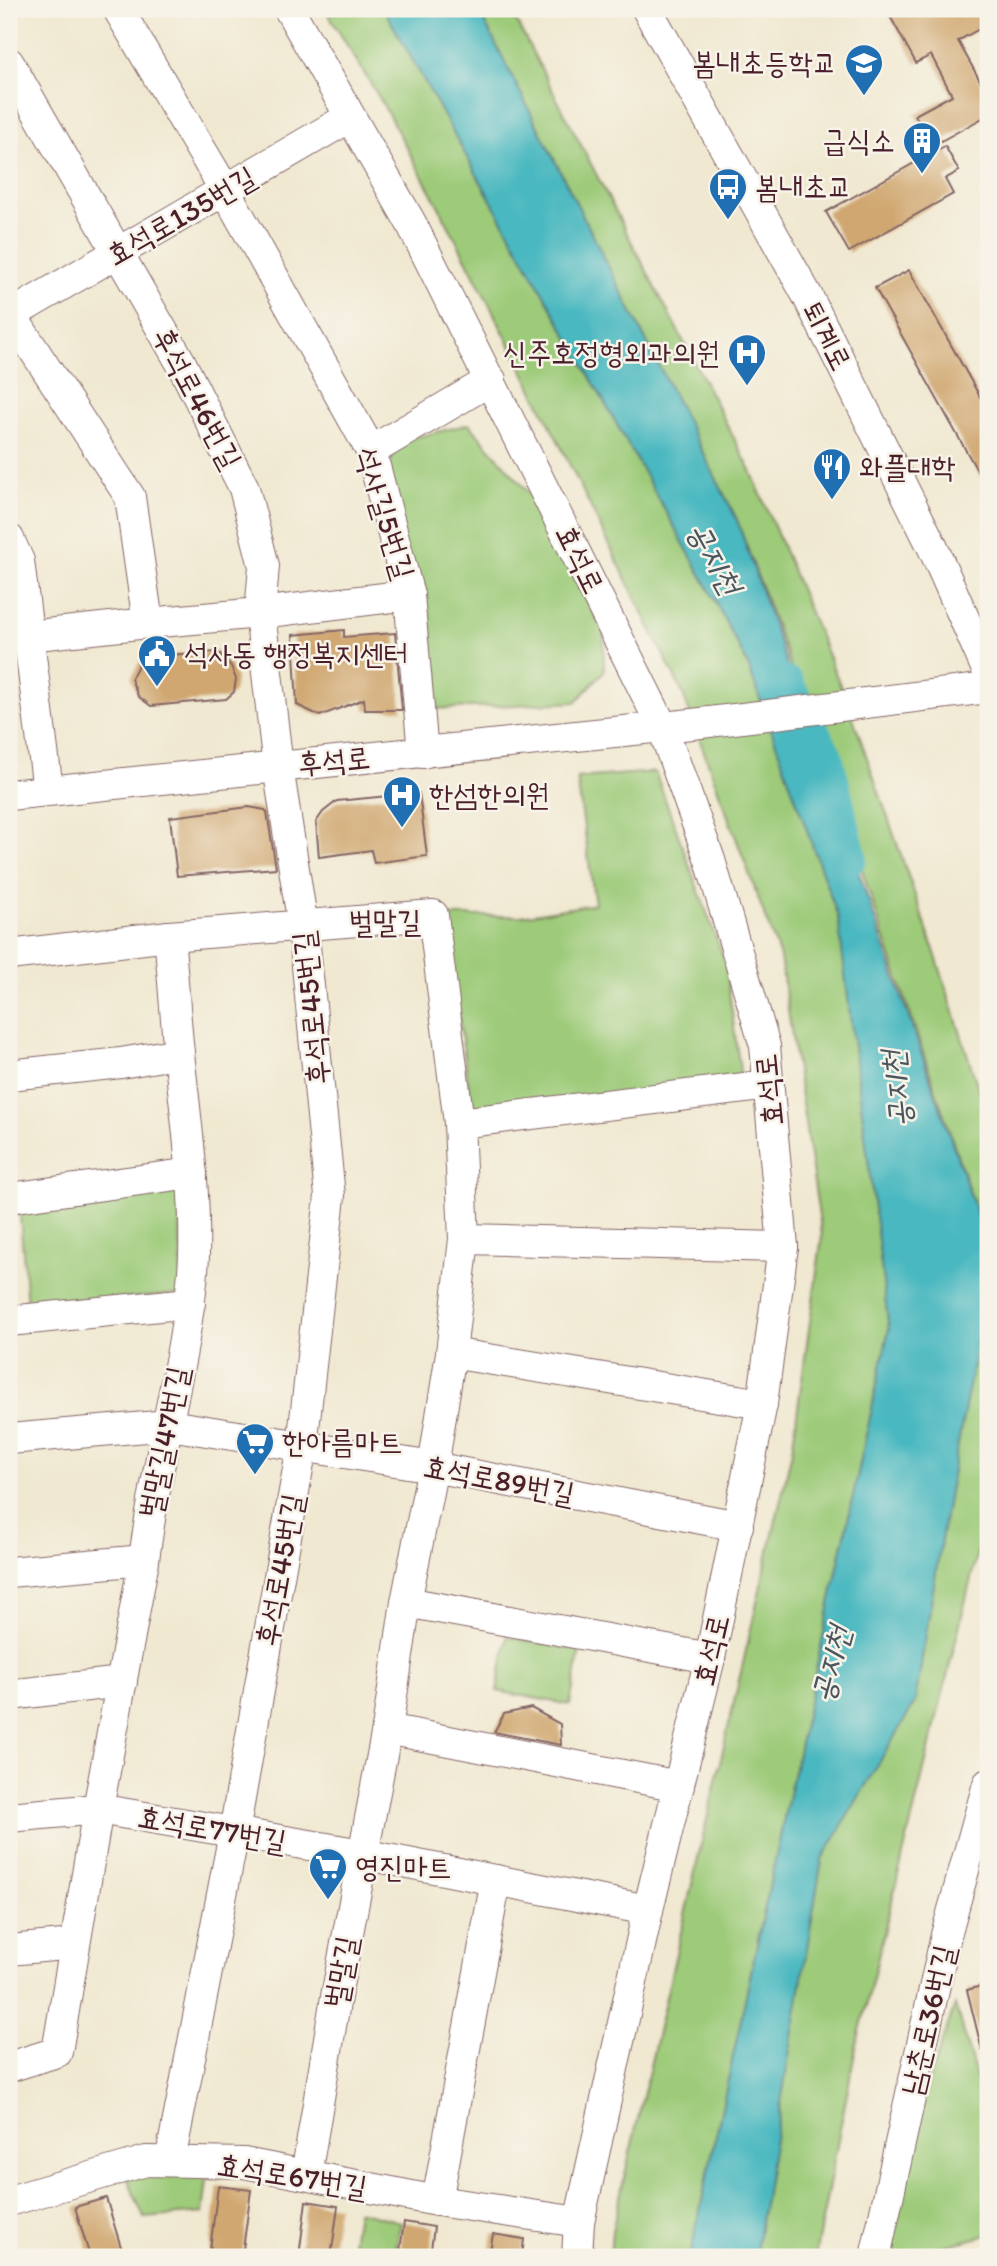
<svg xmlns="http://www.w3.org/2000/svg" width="997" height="2266" viewBox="0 0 997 2266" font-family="Itim,'Poor Story',sans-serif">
<rect width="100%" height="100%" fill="#f7f3e8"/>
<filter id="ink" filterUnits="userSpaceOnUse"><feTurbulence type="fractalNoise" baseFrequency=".0143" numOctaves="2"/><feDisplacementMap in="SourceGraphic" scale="14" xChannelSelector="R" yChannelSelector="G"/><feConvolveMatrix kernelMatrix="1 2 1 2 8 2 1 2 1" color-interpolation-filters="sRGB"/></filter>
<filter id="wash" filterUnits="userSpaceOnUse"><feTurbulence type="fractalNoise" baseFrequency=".00686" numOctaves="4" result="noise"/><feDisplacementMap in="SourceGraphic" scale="28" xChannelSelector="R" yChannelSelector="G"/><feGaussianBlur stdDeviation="1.57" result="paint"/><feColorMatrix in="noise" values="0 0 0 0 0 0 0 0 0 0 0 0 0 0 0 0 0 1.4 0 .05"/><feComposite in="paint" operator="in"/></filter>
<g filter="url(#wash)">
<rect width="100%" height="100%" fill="#f0e8d0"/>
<!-- green -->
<g fill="#9dcb79" stroke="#747552" stroke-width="2">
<path d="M 325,9 L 384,9 L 708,587 L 748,665 L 838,917 L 889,1329 L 690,2257 L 610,2257 L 612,2231 L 792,1451 L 822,1236 L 780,957 L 682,692 L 522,368 L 439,207 L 380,99 Z"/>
<path d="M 478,9 L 510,9 L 751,471 L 849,706 L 934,950 L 988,1119 L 988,1246 L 824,757 L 737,520 Z"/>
<path d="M 469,424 L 534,499 L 604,633 L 604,671 L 576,702 L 433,709 L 388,468 L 400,441 Z"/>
<path d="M 655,772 L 725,962 L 742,1085 L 472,1109 L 444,916 L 521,916 L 595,904 L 577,778 Z"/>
<path d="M 179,1184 L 182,1294 L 27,1305 L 19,1202 Z"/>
<path d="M 988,1286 L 988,1514 L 976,1558 L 856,2047 L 815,2257 L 755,2257 L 822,1858 L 915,1702 L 949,1491 Z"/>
<path d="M 507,1637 L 580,1650 L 570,1705 L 497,1691 Z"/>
<path d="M 955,2005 L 988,2117 L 988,2235 L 901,2257 L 889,2257 L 904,2173 L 931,2074 Z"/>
<path d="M 210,2155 L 203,2213 L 144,2218 L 123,2168 Z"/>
<path d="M 357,2211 L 401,2222 L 394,2257 L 350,2257 Z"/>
</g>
<!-- water -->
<path fill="#49b8c0" stroke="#4a6c76" stroke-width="2" d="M 384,9 L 478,9 L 737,520 L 988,1246 L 988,1286 L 949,1491 L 915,1702 L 822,1859 L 755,2257 L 690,2257 L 889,1329 L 838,917 L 748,665 L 708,587 Z"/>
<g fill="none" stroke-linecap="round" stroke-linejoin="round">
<!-- river -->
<path stroke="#49b8c0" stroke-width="38" d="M 785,685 L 824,757 L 848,857"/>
</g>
<g id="blocks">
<!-- building -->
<g fill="#d0a771">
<path d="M 886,9 L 988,9 L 988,24 L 958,41 L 988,95 L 988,115 L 932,146 L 915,115 L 952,95 L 931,55 L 916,63 Z"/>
<path d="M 945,146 L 959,171 L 945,179 L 953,194 L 849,252 L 826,212 Z"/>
<path d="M 909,270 L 988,411 L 988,490 L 875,288 Z"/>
<path d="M 344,630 L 344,637 L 395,633 L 402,710 L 365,710 L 364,699 L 320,716 L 297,705 L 293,635 Z"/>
<path d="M 218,652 L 231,666 L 236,679 L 234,692 L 226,699 L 151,706 L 138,696 L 131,679 L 139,663 L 147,656 Z"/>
<path d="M 419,793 L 427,856 L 374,863 L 371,850 L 319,857 L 316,822 L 323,812 L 337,801 Z"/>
<path d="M 249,807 L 265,810 L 267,812 L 276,868 L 177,876 L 170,817 Z"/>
<path d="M 531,1708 L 560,1724 L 561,1745 L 494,1732 L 504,1714 Z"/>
<path d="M 988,1984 L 988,2049 L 982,2050 L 967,1990 Z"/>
<path d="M 218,2186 L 251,2190 L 242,2257 L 209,2257 Z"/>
<path d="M 106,2198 L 124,2257 L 90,2257 L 75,2207 Z"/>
<path d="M 306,2201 L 338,2206 L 331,2257 L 299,2257 Z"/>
<path d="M 404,2222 L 434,2227 L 430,2257 L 399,2257 Z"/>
<path d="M 493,2234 L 524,2239 L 522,2257 L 489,2257 Z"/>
</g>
</g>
</g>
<g filter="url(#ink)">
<use href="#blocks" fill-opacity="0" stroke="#846565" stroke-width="2"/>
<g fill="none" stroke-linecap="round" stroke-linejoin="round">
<defs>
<g id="minor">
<path d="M 118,9 L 225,190 L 371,451 L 409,595 L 423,753"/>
<path d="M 289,9 L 411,223 L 662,726 L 710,860 L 765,1046 L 783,1247 L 762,1404 L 710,1658 L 648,1910 L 579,2222 L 577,2257"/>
<path d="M 647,9 L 807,295 L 933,548 L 988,672"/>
<path d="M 9,63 L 180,361 L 244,488 L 264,566 L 260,613 L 278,767 L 303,926 L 330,1196 L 302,1446 L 234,1833 L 170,2161"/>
<path d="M 9,312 L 130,497 L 148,623"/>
<path d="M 9,316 L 350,117"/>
<path d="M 371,451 L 491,380"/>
<path d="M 9,539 L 19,561 L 48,790"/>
<path d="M 9,638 L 148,623 L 260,613 L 409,595"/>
<path d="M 9,795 L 701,723 L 988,688"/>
<path d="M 9,955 L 169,936 L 433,915 L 459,1123 L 464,1239 L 451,1353 L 433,1467 L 406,1602 L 387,1729 L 337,1991 L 306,2175"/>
<path d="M 9,1075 L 121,1063 L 179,1053"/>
<path d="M 459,1123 L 769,1085"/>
<path d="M 9,1198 L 192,1173"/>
<path d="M 464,1239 L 783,1247"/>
<path d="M 9,1321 L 190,1303"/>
<path d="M 451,1353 L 762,1404"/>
<path d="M 9,1439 L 169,1425 L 433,1467 L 738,1526"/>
<path d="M 9,1572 L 144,1560"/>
<path d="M 406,1602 L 710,1658"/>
<path d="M 9,1695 L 122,1682"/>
<path d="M 387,1729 L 679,1786"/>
<path d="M 9,1817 L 98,1809 L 362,1854 L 648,1910"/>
<path d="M 9,1950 L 75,1944"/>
<path d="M 9,2067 L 57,2052 L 98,1809 L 144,1560 C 153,1487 170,1417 183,1345 C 188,1315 193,1285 194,1255 C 196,1187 186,1120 179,1053 C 175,1014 173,975 169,936"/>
<path d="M 9,2201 L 146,2161 L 244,2163 L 437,2201 L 579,2222"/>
<path d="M 437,2201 L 496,1880"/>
<path d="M 875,2257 L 946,1935 L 988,1784"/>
</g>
</defs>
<!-- minor casing -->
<use href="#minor" stroke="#846565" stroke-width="32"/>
<!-- minor -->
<use href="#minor" stroke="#fff" stroke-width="30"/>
</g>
</g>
<!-- icons -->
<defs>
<symbol id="school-pin" viewBox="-11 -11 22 30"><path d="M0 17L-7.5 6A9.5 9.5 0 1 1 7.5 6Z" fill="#1f6fb2" stroke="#f7f3e8"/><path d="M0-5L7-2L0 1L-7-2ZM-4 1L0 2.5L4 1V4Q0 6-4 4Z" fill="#fff"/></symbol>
<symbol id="building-pin" viewBox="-11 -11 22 30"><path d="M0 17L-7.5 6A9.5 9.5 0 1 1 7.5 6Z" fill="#1f6fb2" stroke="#f7f3e8"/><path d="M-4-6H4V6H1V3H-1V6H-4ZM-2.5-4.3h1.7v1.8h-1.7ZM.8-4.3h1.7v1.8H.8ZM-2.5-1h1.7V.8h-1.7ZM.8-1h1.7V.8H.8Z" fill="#fff"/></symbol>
<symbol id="bus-pin" viewBox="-11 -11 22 30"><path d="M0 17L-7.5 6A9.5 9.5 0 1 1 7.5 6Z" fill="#1f6fb2" stroke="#f7f3e8"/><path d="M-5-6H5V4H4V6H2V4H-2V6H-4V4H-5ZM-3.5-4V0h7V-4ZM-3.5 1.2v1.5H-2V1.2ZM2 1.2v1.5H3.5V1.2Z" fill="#fff"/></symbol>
<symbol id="hospital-pin" viewBox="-11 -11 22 30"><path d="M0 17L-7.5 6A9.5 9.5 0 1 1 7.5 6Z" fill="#1f6fb2" stroke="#f7f3e8"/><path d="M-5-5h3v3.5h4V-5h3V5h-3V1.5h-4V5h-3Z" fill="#fff"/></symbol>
<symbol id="restaurant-pin" viewBox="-11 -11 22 30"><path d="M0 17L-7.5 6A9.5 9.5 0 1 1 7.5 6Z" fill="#1f6fb2" stroke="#f7f3e8"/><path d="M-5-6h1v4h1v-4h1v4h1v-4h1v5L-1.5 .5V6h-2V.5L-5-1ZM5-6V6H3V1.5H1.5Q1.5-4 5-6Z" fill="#fff"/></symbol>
<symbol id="civic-pin" viewBox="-11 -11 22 30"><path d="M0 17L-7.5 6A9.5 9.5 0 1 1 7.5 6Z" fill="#1f6fb2" stroke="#f7f3e8"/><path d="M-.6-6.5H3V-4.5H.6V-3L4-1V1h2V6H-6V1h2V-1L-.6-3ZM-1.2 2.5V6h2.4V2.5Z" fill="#fff"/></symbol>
<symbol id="supermarket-pin" viewBox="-11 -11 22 30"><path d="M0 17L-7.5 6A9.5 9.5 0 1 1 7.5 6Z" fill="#1f6fb2" stroke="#f7f3e8"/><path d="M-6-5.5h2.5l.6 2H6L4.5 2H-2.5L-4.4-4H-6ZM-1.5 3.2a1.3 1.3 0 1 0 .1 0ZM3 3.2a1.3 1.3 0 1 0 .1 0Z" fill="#fff"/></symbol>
</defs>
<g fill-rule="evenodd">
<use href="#school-pin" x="842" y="41" width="44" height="60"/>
<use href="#building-pin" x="900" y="119" width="44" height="60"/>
<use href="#bus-pin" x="706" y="165" width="44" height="60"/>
<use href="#hospital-pin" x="725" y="331" width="44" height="60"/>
<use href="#restaurant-pin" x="810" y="445" width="44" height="60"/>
<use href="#civic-pin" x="135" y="632" width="44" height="60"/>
<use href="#hospital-pin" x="380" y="773" width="44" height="60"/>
<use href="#supermarket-pin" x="233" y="1420" width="44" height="60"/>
<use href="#supermarket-pin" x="306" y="1845" width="44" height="60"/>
</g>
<g text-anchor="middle" stroke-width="5" stroke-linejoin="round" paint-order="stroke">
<!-- poi labels -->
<g font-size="30" fill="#4a1f2b" stroke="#f7f3e8" text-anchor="start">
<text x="837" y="73" text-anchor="end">봄내초등학교</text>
<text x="895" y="151" text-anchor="end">급식소</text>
<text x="755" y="197">봄내초교</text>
<text x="720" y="363" text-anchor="end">신주호정형외과의원</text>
<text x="859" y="477">와플대학</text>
<text x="184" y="664">석사동 행정복지센터</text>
<text x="429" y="805">한섬한의원</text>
<text x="282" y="1452">한아름마트</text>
<text x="355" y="1877">영진마트</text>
</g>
<!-- street labels -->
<g font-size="30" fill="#4a1f2b" stroke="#f7f3e8">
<text transform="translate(181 216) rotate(-30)" y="10">효석로135번길</text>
<text transform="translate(827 336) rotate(63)" y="10">퇴계로</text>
<text transform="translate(197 398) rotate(62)" y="10">후석로46번길</text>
<text transform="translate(385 513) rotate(73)" y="10">석사길5번길</text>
<text transform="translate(580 559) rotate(64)" y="10">효석로</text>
<text transform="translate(334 761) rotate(-6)" y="10">후석로</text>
<text transform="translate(385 922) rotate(-1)" y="10">벌말길</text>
<text transform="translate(311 1008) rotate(-96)" y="10">후석로45번길</text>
<text transform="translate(769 1090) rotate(-96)" y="10">효석로</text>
<text transform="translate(164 1442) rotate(-79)" y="10">벌말길47번길</text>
<text transform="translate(499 1480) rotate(11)" y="10">효석로89번길</text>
<text transform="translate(280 1570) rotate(-80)" y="10">후석로45번길</text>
<text transform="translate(711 1650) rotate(-77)" y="10">효석로</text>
<text transform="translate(212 1829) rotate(10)" y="10">효석로77번길</text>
<text transform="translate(341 1972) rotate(-80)" y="10">벌말길</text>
<text transform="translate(928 2020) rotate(-77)" y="10">남춘로36번길</text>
<text transform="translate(292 2176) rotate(9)" y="10">효석로67번길</text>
</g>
<!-- water labels -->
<g font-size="32" font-style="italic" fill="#4a555f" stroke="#f7f3e8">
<text transform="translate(715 558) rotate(61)" y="11">공지천</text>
<text transform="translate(896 1089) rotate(-96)" y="11">공지천</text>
<text transform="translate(830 1664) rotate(-75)" y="11">공지천</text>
</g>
</g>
<!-- margin -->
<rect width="997" height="2266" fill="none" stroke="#f7f3e8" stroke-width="35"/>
</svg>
